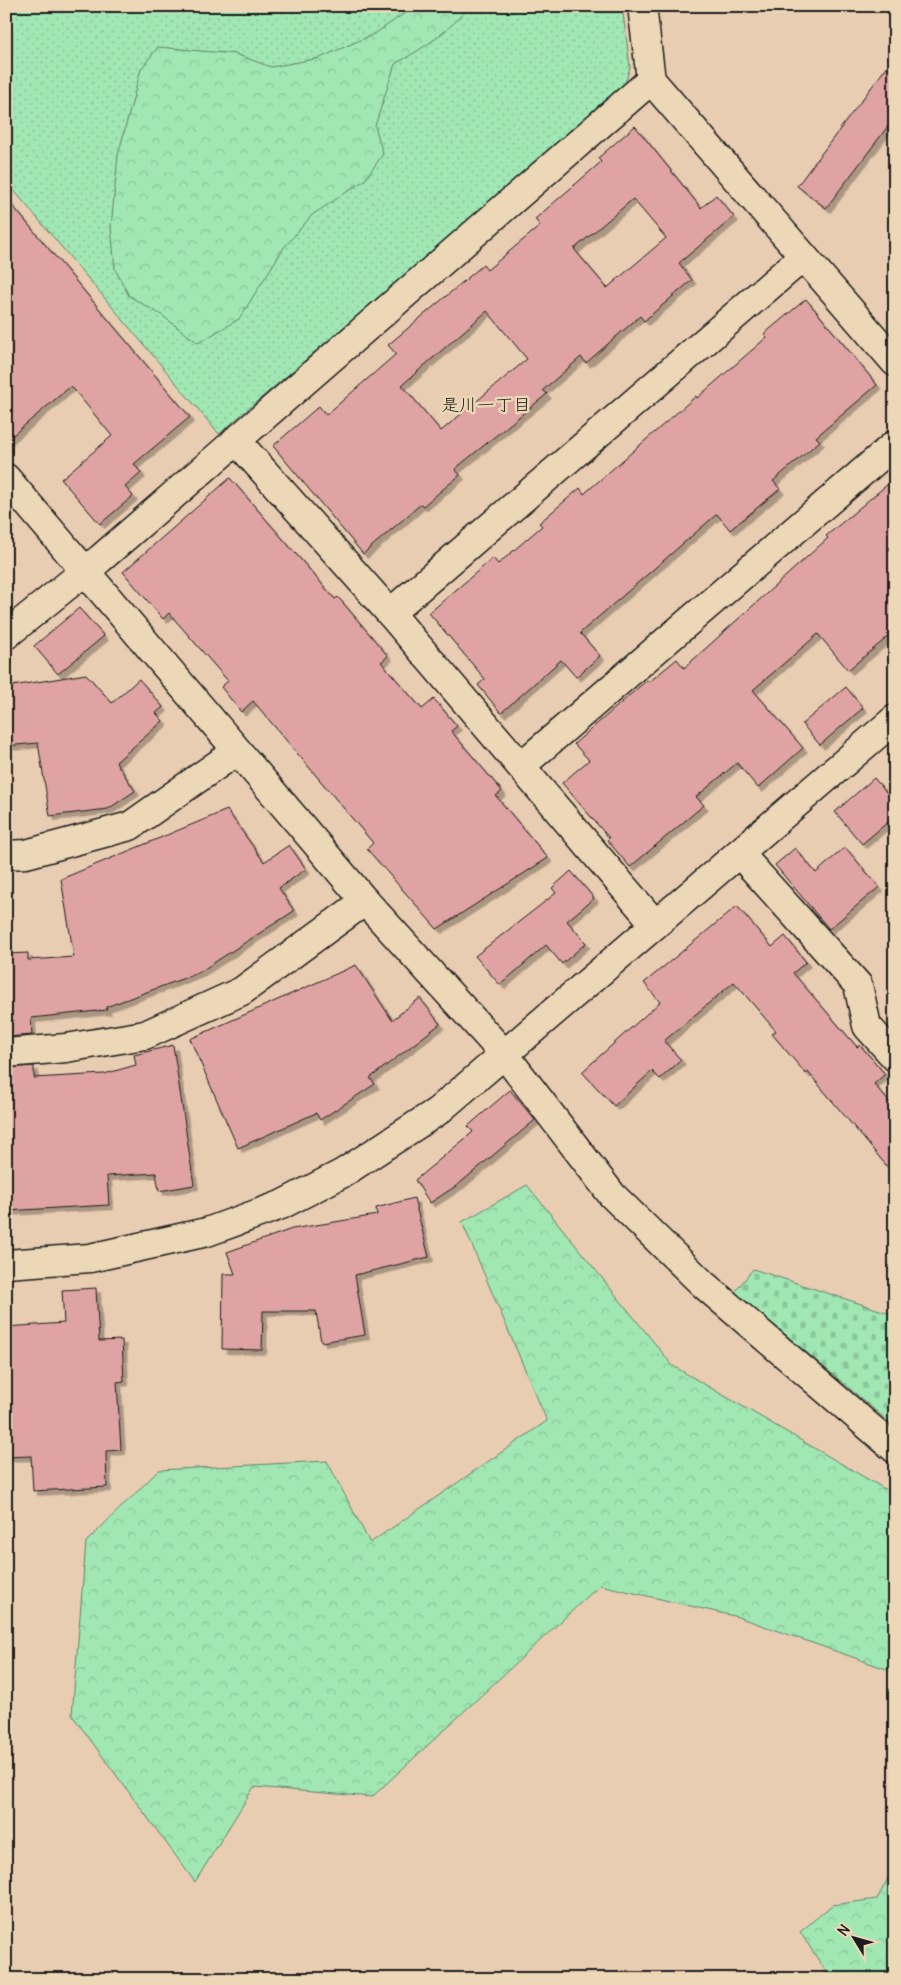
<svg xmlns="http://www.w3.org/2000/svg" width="901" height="1985" viewBox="0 0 901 1985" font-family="Delius,'Klee One',sans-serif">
<defs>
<pattern id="green-dots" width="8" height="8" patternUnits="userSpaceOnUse" patternTransform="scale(1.25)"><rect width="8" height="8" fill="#a0e7b4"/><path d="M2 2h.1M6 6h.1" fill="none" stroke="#89c69a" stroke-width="1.8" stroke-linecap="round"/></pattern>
<pattern id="forest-crowns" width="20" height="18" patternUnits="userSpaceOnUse" patternTransform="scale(1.25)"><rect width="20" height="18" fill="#a0e7b4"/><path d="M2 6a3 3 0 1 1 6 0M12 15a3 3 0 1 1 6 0" fill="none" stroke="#89c69a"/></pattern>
<pattern id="cemetery-stones" width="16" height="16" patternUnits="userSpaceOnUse" patternTransform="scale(1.25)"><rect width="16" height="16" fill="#a0e7b4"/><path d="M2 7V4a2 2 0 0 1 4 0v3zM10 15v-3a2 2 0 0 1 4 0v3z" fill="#89c69a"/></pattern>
<filter id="shadow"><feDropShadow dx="4.5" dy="4.5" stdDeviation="0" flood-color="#0004"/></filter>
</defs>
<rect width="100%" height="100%" fill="#e9cdb2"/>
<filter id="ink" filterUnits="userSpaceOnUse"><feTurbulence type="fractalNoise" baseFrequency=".02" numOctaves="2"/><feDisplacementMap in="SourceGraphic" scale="10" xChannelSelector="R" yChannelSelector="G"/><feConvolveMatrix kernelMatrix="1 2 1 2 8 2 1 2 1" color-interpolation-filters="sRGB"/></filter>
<g filter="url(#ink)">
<!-- green -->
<path fill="url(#green-dots)" stroke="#5e8268" d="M 6,6 L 622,6 L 630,67 L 624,87 L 219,434 L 6,181 L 6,104 L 9,92 Z"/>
<!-- forest -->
<g fill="url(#forest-crowns)" stroke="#5e8268">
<path d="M 415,6 L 469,6 C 449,32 424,48 395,64 L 375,126 L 383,154 L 365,180 L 312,215 L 283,249 L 239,319 L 198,343 L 163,316 L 129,296 L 115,269 L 111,227 L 118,155 L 141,69 L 158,47 L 235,54 L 271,67 L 320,58 L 376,33 Z"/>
<path d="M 527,1185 L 673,1366 L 895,1495 L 895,1672 L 738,1617 L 600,1585 L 372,1797 L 254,1787 L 195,1882 L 72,1715 L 86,1542 L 159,1470 L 327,1461 L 370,1543 L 547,1421 L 462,1222 Z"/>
<path d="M 895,1865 L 895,1979 L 831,1979 L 800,1932 L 832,1905 L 877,1899 Z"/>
</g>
<!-- cemetery -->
<path fill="url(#cemetery-stones)" stroke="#5e8268" d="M 753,1269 L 895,1315 L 895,1427 L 735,1292 Z"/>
<!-- building -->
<g fill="#dea3a2" stroke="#1c1c1c" fill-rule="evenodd" filter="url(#shadow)">
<path d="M 895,56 L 895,117 L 826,208 L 797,186 Z"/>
<path d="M 635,126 L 701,208 L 716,195 L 734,217 L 679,263 L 692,280 L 644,321 L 640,316 L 586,363 L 581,357 L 543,390 L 547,394 L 455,469 L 460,475 L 423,506 L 421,504 L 363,554 L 273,446 L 319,406 L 326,415 L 396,354 L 388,345 L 483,265 L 487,270 L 540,226 L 535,219 L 601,162 L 598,158 ZM 633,199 L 666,238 L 607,288 L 574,249 ZM 487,311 L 527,359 L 441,431 L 402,385 Z"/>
<path d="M 6,198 L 190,417 L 134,464 L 141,473 L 125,487 L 133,496 L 100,524 L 61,479 L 112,436 L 71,386 L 6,441 Z"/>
<path d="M 806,299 L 877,385 L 816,437 L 820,441 L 773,481 L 780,489 L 730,530 L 717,514 L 580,633 L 600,656 L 576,677 L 561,660 L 501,713 L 478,685 L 485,679 L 429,613 L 493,558 L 498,564 L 542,526 L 539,523 L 580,488 L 584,494 L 696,396 L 697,398 L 767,337 L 764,334 Z"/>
<path d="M 230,478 L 335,599 L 338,597 L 388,656 L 381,662 L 422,709 L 434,699 L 457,726 L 451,731 L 502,791 L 496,796 L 548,858 L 437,929 L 367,849 L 373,843 L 253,701 L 241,712 L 221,687 L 228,681 L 169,613 L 163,619 L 123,572 Z"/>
<path d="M 895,478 L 895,631 L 848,670 L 818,634 L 753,690 L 803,748 L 758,788 L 737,763 L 696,797 L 704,805 L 630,867 L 607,840 L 609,838 L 562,783 L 589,760 L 574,744 L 647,680 L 649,682 L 677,659 L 684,668 L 828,538 L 826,536 Z"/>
<path d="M 79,608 L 104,636 L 58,674 L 34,646 Z"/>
<path d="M 86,674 L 112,703 L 139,679 L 163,707 L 156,713 L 163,721 L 116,762 L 135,791 L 108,809 L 50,816 L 38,743 L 6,746 L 6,687 Z"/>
<path d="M 846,687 L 863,708 L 820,745 L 802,724 Z"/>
<path d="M 874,778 L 895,802 L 895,816 L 862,844 L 835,812 Z"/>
<path d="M 227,810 L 264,862 L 289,845 L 306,869 L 279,888 L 294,911 L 198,973 L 106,1007 L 107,1010 L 31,1018 L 32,1035 L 6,1037 L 6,954 L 28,953 L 28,960 L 74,957 L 61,879 Z"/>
<path d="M 845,847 L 879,887 L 829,929 L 775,865 L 795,848 L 816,873 Z"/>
<path d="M 571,871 L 594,898 L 567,921 L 586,943 L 562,964 L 546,945 L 500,985 L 475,956 L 556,893 L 552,888 Z"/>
<path d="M 737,906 L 772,947 L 785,936 L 806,962 L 793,973 L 857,1047 L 860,1045 L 885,1074 L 874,1084 L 895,1109 L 895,1176 L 808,1072 L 806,1074 L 772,1034 L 776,1031 L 734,982 L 664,1041 L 681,1060 L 660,1079 L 652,1071 L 614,1106 L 582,1072 L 660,1002 L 644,983 Z"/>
<path d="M 356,965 L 392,1020 L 420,998 L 440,1024 L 370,1078 L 375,1084 L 320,1120 L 316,1113 L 238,1148 L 190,1039 Z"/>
<path d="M 173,1045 L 194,1185 L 159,1191 L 156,1173 L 107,1176 L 109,1205 L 6,1211 L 6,1068 L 34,1066 L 34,1078 L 104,1074 L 136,1065 L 134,1055 Z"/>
<path d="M 510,1090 L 535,1120 L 459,1184 L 430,1203 L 415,1180 L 473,1132 L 468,1126 Z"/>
<path d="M 414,1198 L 429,1257 L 355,1275 L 365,1335 L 321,1342 L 316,1311 L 263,1311 L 262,1350 L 222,1349 L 223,1274 L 235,1274 L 227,1252 L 292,1229 L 377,1215 L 376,1208 Z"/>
<path d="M 96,1288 L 99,1341 L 122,1340 L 124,1381 L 117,1382 L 121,1450 L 106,1451 L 107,1487 L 33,1491 L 31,1456 L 6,1457 L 6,1327 L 64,1323 L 62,1290 Z"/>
</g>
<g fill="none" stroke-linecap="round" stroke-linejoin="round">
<defs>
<g id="minor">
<path d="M 642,6 L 651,80 L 895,362"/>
<path d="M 236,440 L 390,613 L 655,924"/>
<path d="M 6,478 L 365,901 L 505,1055 L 612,1195 L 703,1284 L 895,1449"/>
<path d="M 390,613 L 803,257"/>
<path d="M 6,635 L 100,559 L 651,80"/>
<path d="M 521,766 L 895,444"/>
<path d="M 739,853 L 858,985 L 867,1026 L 895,1057"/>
<path d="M 6,855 L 26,854 L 130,826 L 237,751"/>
<path d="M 6,1053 L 66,1048 L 145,1035 L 242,991 L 365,901"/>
<path d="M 6,1264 L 90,1258 L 207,1232 L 281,1205 L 343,1173 L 438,1111 L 895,719"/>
</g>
</defs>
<!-- minor casing -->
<use href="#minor" stroke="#1c1c1c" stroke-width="31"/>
<!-- minor -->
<use href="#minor" stroke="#ecd7b6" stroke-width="28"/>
</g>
</g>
<g text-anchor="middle" stroke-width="5" stroke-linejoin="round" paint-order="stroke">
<!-- neighbourhood labels -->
<g font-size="18" fill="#1c1c1c" stroke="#ecd7b6">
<text x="486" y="411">是川一丁目</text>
</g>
</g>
<!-- margin -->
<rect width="901" height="1985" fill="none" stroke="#ecd7b6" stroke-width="25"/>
<rect x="12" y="12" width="876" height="1960" fill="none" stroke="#1c1c1c" stroke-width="2" filter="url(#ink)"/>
<!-- north arrow -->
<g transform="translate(854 1938) rotate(307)" stroke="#ecd7b6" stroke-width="4" paint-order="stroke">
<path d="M0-4L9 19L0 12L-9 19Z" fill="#1c1c1c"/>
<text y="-8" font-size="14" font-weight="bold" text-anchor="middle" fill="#1c1c1c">N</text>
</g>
</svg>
